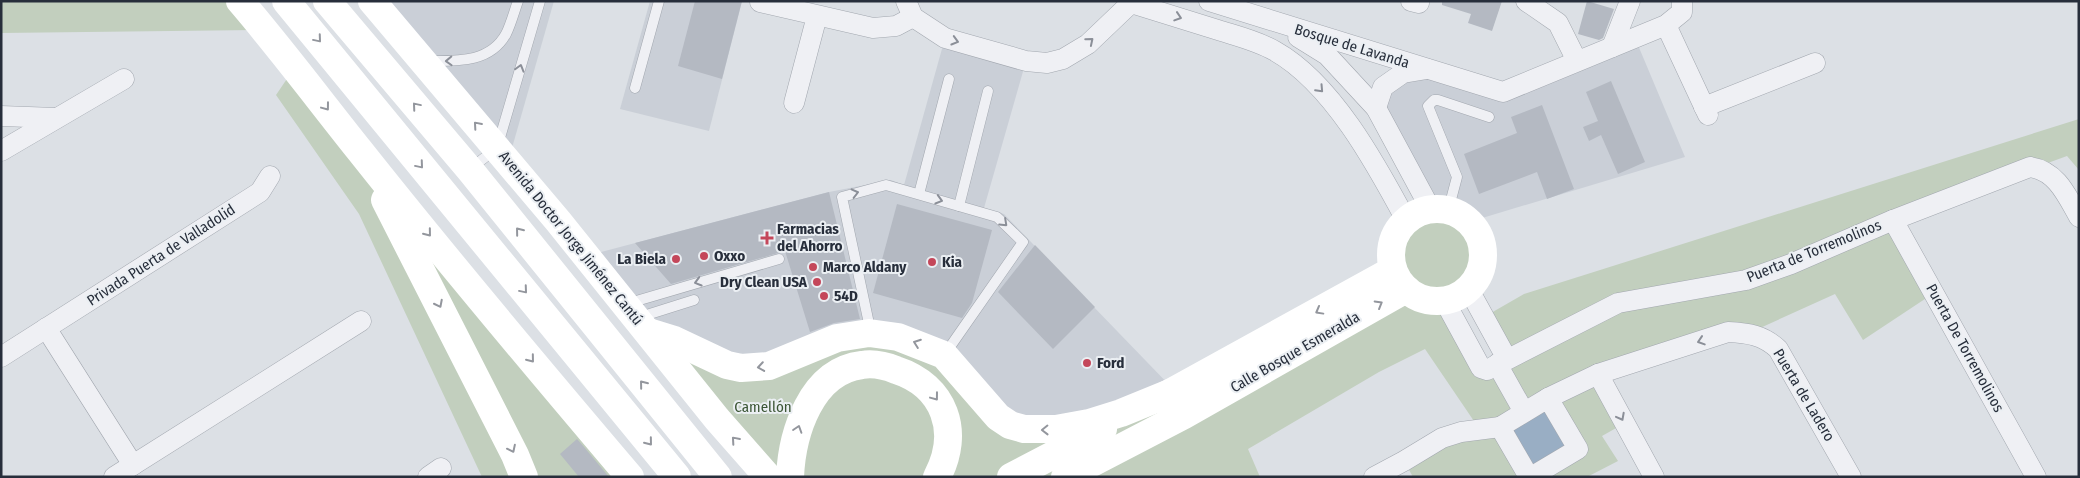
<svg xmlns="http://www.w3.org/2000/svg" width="2080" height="478" viewBox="0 0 2080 478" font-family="'Fira Sans Condensed',sans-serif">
<rect width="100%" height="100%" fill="#dce0e5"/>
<!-- built -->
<g fill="#cacfd7">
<path d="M 389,1 L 554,1 L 512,148 Z"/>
<path d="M 650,1 L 742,1 L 709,131 L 620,109 Z"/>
<path d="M 945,38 L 1026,61 L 984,208 L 1004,214 L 1175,391 L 1056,429 L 769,366 L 674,340 L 586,256 L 829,192 L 891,180 L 904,185 Z"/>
<path d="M 1635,38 L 1685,157 L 1469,222 L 1456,213 L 1430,208 L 1393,141 L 1383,87 L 1403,73 L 1503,92 Z"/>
</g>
<!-- green -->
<g fill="#c2cfbe">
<path d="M 1,1 L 240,1 L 264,30 L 1,33 Z"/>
<path d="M 295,67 L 631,477 L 482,477 L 359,214 L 276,95 Z"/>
<path d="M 2079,119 L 2079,170 L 2067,156 L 1893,220 L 1934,293 L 1863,340 L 1835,294 L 1749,333 L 1598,374 L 1625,423 L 1602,436 L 1618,461 L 1587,477 L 1413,477 L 1404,461 L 1480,430 L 1425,349 L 1379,372 L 1248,449 L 1260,477 L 769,477 L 648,332 L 727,364 L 837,338 L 921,345 L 992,412 L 1089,423 L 1392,270 C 1391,245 1391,228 1416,215 C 1420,213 1425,209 1430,208 C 1435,207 1443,210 1449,211 C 1482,220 1494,264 1468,288 C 1462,295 1453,297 1444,300 L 1481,368 L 1507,359 L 1484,317 L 1524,294 Z"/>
</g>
<!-- water -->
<path fill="#99aec4" d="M 1548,398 L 1578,449 L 1531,477 L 1500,427 Z"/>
<!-- building -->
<g fill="#b4b9c2">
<path d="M 695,1 L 742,1 L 722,79 L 678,66 Z"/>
<path d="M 1442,1 L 1502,1 L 1492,31 L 1468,23 L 1471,14 L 1442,5 Z"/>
<path d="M 1587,1 L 1614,9 L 1603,38 L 1599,40 L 1578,34 Z"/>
<path d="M 1611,81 L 1645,162 L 1618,174 L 1601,135 L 1589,141 L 1583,127 L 1598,121 L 1586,92 Z"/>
<path d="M 1542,105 L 1574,189 L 1547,199 L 1537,172 L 1479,194 L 1464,154 L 1517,133 L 1511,117 Z"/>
<path d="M 829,192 L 860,319 L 834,323 L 810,332 L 785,251 L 671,284 L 635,243 Z"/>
<path d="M 897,204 L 992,230 L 972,303 L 962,318 L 873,293 Z"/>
<path d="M 1035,245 L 1095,307 L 1053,349 L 998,292 Z"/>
<path d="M 577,439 L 584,447 L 609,477 L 579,477 L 560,454 Z"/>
</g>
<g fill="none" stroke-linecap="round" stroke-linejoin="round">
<defs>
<g id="lane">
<path d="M 429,61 C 457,61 490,63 506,34 C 511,24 514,12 518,1"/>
<path d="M 635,88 L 659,1"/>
<path d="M 470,169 L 497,148 L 540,1"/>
<path d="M 919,194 L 949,79"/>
<path d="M 959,206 L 988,91"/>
<path d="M 1448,211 L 1457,177 L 1428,106 L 1434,100 L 1438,100 L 1489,117"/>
<path d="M 626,304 L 779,259"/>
<path d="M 637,318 L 694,300"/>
<path d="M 871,333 L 842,197 L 886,185 L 997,217 L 1023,242 L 945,354"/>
</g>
<g id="street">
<path d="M 906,1 L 913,17 L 945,38 L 1026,61 L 1047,63 L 1063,59 L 1088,44 L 1131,3 C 1160,12 1189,21 1218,30 C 1237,36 1258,41 1275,51 C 1332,83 1376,164 1406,220"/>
<path d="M 1209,1 L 1503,92 L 1666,25 L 1682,12 L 1682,1"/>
<path d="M 1411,1 L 1419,3 L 1419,1"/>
<path d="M 1526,1 L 1558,23 L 1577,61"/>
<path d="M 760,2 L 873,28 L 896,26 L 913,17"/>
<path d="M 1666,25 L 1708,115"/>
<path d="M 1298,37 L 1327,55 L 1376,108 L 1430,208"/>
<path d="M 1612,47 L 1630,1"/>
<path d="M 794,103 L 817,16"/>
<path d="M 1704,107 L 1815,63"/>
<path d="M 1376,108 L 1383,87 L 1403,73 L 1427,69"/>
<path d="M 1,116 L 56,118"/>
<path d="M 1,151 L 124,79"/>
<path d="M 1893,220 L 2036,477"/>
<path d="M 1468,288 L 1507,359"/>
<path d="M 1444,300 L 1481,368 L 1487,370 L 1618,303 L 1746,280 L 1791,264 L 1893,220 L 2030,167 C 2057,171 2067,196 2079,217"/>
<path d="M 46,328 L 133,465"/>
<path d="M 1,357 L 260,192 L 270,176"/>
<path d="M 1497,364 L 1524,412"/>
<path d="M 1598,374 L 1654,477"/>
<path d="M 1548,398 L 1598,374 L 1728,332 C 1748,333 1763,335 1778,349 L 1851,477"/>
<path d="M 114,477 L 361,321"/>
<path d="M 428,477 L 441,468"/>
<path d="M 1374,477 L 1404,461 L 1442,438 L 1461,432 L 1500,427"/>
<path d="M 1529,477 L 1500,427 L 1548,398 L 1578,449 L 1531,477"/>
</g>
</defs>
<!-- lane casing -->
<use href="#lane" stroke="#a2a7af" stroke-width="11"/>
<!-- street casing -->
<use href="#street" stroke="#a2a7af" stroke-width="21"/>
<!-- lane -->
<use href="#lane" stroke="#eff0f4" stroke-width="10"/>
<!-- street -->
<use href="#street" stroke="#eff0f4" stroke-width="20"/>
<!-- secondary -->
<g stroke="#fff" stroke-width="28">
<path d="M 240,1 C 282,50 320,101 360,151 C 448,262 539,370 630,477"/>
<path d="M 286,1 L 677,477"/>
<path d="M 327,1 L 470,170 L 718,477"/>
<path d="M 372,1 L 558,221 L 717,419 L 768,477"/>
<path d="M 385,200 L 515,455 L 524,477"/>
<circle cx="1437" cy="255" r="46"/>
<path d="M 648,332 L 674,340 L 727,365 L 741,368 L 769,366 L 837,338 L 869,333 L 898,337 L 944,355 L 998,417 L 1010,425 L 1024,429 L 1056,429 L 1089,423 L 1121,413 L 1175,391"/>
<path d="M 1159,399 L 1393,270"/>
<path d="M 790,477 C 792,433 811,371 862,365 C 874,363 886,366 896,370 C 945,386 961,432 937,477"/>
<path d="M 1011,477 L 1103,429"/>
<path d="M 1065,477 L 1184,415 L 1406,289"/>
</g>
</g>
<!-- one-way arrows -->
<defs><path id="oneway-chevron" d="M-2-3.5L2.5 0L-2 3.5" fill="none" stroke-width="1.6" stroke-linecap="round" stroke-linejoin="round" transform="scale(1.25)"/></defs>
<g stroke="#8b8f98">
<use href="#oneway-chevron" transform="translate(1178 17) rotate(18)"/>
<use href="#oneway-chevron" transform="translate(955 41) rotate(16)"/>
<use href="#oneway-chevron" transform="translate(1090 41) rotate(-40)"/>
<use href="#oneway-chevron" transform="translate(449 61) rotate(178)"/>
<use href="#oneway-chevron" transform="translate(520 68) rotate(-74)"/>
<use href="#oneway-chevron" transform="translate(1320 89) rotate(47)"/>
<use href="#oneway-chevron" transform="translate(855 193) rotate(-14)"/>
<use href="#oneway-chevron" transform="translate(939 200) rotate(16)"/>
<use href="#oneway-chevron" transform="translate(1004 223) rotate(43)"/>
<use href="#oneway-chevron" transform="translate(698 282) rotate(164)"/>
<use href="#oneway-chevron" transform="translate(1701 341) rotate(162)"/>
<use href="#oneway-chevron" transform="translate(1621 417) rotate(62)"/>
</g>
<g stroke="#93969d">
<use href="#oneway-chevron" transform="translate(318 39) rotate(50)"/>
<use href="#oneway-chevron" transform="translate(416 106) rotate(-130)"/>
<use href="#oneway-chevron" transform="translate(326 107) rotate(53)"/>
<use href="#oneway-chevron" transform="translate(477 125) rotate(-131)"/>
<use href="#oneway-chevron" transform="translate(420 165) rotate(50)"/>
<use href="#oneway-chevron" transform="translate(519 231) rotate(-129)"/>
<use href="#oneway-chevron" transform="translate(428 233) rotate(51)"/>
<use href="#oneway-chevron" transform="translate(524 290) rotate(50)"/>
<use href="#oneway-chevron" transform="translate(439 304) rotate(63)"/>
<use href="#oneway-chevron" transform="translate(1379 304) rotate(-30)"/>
<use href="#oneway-chevron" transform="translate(1319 311) rotate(151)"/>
<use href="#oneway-chevron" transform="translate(917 343) rotate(-160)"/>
<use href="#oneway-chevron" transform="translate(531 359) rotate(51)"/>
<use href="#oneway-chevron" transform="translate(761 367) rotate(171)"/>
<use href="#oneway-chevron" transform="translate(643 384) rotate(-129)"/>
<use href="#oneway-chevron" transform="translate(935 397) rotate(53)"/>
<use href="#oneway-chevron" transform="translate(798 429) rotate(-72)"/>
<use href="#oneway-chevron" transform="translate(1045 430) rotate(179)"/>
<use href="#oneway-chevron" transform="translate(735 440) rotate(-131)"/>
<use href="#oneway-chevron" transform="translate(649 442) rotate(51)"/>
<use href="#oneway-chevron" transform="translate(512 449) rotate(64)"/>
</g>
<!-- markers -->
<g fill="#c4475a" stroke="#ebeff3" stroke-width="2">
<path d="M764.5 230.5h5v5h5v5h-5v5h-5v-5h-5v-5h5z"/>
<circle cx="704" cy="256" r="5"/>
<circle cx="676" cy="259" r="5"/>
<circle cx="932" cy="262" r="5"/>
<circle cx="813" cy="267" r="5"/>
<circle cx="817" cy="282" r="5"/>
<circle cx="824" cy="296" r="5"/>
<circle cx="1087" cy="363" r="5"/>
</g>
<g text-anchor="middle" stroke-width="4" stroke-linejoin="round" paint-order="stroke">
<!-- street labels -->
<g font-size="15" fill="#272e3b" stroke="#ebeff3">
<text transform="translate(1352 46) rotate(17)" y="5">Bosque de Lavanda</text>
<text transform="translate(571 238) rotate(51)" y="5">Avenida Doctor Jorge Jiménez Cantú</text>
<text transform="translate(1814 251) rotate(-22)" y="5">Puerta de Torremolinos</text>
<text transform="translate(161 255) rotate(-33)" y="5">Privada Puerta de Valladolid</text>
<text transform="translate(1965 348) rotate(61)" y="5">Puerta De Torremolinos</text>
<text transform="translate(1295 352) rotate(-30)" y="5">Calle Bosque Esmeralda</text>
<text transform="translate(1804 395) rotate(59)" y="5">Puerta de Ladero</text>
</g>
<!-- poi labels -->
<g font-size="15" font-weight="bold" fill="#272e3b" stroke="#ebeff3" text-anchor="start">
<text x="777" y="234">Farmacias<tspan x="777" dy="17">del Ahorro</tspan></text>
<text x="714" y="261">Oxxo</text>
<text x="666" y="264" text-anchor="end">La Biela</text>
<text x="942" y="267">Kia</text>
<text x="823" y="272">Marco Aldany</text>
<text x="807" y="287" text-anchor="end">Dry Clean USA</text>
<text x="834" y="301">54D</text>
<text x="1097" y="368">Ford</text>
</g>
<!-- park labels -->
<g font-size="15" fill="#3b5535" stroke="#ebeff3">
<text x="763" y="412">Camellón</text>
</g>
</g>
<!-- border -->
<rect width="2080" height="478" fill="none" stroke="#272e3b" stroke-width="5"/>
</svg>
